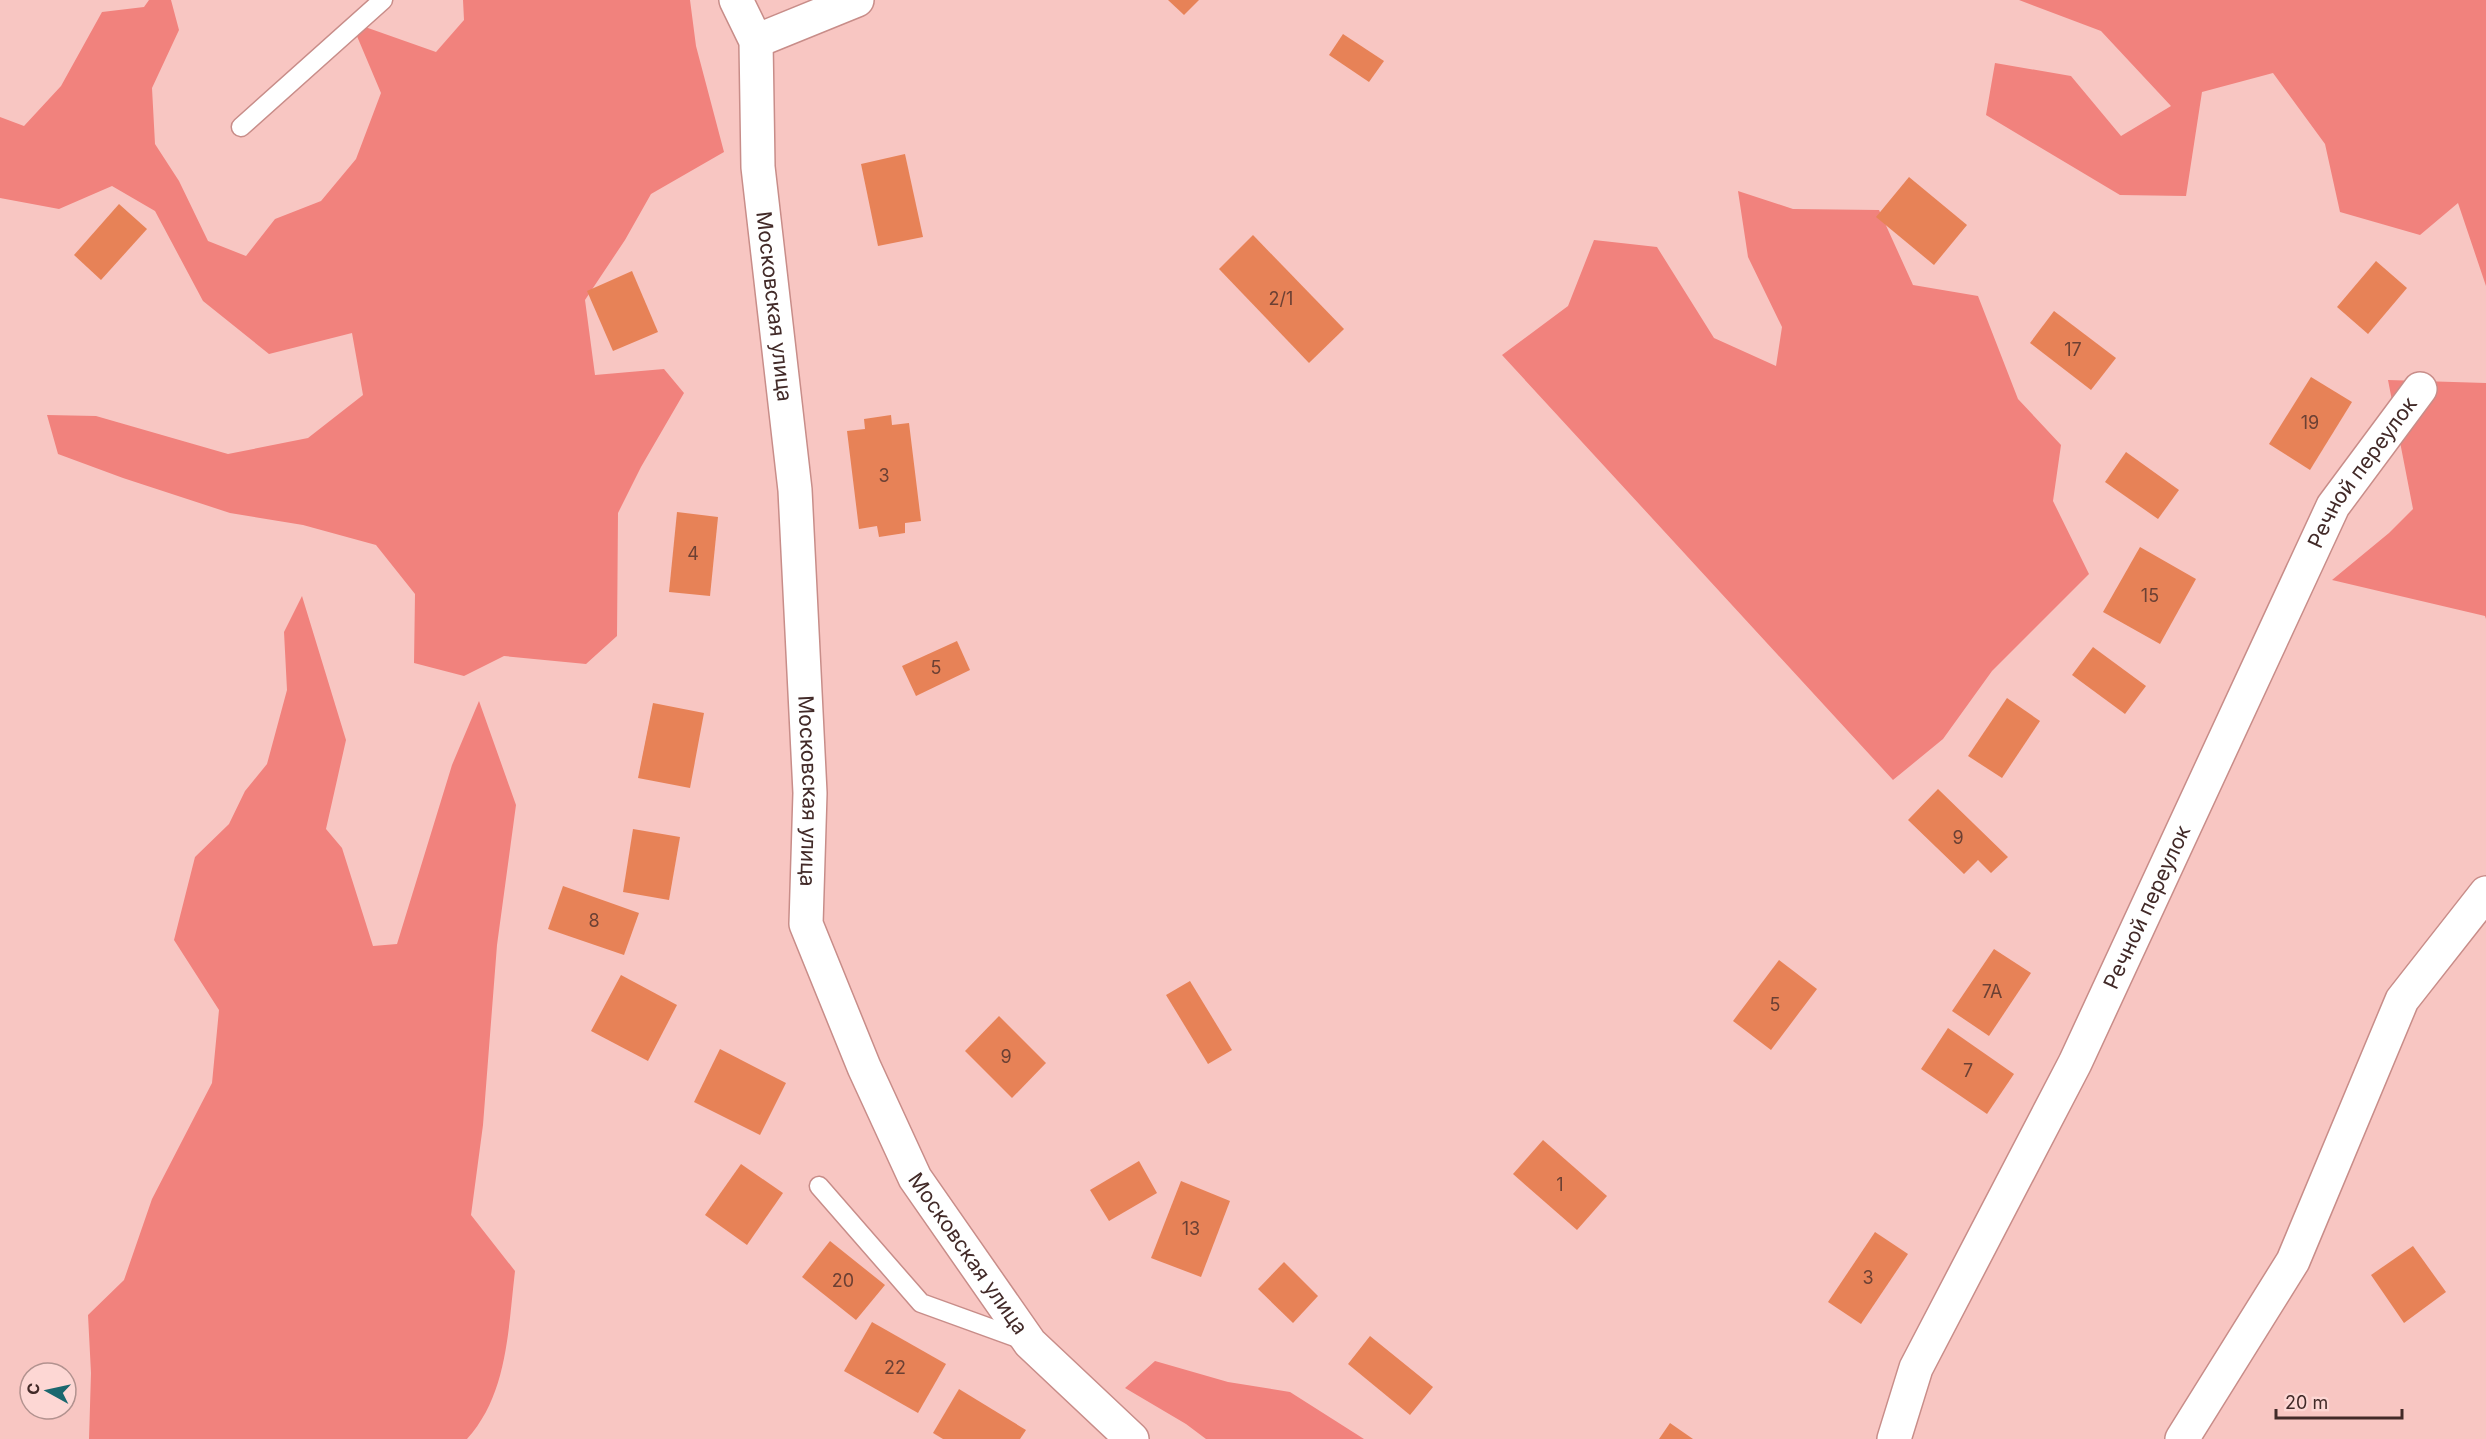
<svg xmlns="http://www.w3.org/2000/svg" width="2486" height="1439" viewBox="0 0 2486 1439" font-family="Inter,sans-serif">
<rect width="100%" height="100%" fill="#f8c6c2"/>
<!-- forest -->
<g fill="#f1827d">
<path d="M 149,0 L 171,0 L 179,30 L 152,88 L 155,144 L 179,181 L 208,241 L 246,256 L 275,219 L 321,201 L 356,159 L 381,93 L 351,22 L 436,52 L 464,20 L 463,0 L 690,0 L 696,46 L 724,152 L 651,194 L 625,240 L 585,300 L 595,375 L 664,369 L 684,393 L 641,467 L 618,513 L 617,636 L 586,664 L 504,656 L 464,676 L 414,663 L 415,594 L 376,545 L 303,525 L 230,513 L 123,478 L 58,454 L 47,415 L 96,416 L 228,454 L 308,438 L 363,395 L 352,333 L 269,354 L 203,301 L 155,211 L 112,186 L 59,209 L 0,198 L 0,117 L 24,126 L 61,86 L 102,12 L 144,7 Z"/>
<path d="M 2019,0 L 2486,0 L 2486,286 L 2458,203 L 2420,235 L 2340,212 L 2325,144 L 2273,73 L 2202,92 L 2186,196 L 2120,195 L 1986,115 L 1995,63 L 2071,76 L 2121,136 L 2171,106 L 2101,31 Z"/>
<path d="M 1738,191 L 1793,209 L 1879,210 L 1913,285 L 1978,296 L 2018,399 L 2061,445 L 2053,501 L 2089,574 L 1992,671 L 1943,739 L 1893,780 L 1502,355 L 1568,306 L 1594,240 L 1657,247 L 1714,338 L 1776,366 L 1782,327 L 1748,257 Z"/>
<path d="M 2388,380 L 2486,383 L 2486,619 L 2485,616 L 2332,580 L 2389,533 L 2413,509 Z"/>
<path d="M 302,596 L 346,740 L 326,829 L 342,848 L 373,946 L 397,944 L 452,765 L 479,701 L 516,805 L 497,945 L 483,1125 L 471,1215 L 515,1271 C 508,1329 508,1394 467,1439 L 89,1439 L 91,1373 L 88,1315 L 124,1280 L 152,1199 L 212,1083 L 219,1010 L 174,940 L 195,857 L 229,824 L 245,791 L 267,764 L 287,690 L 284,632 Z"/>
<path d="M 1155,1361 L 1228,1382 L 1290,1392 L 1364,1439 L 1206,1439 L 1186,1424 L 1125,1388 Z"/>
</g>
<!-- building -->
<g fill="#e78257">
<path d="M 1168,0 L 1199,0 L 1184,15 Z"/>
<path d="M 1343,34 L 1384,61 L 1369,82 L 1329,55 Z"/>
<path d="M 905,154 L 923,237 L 878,246 L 861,164 Z"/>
<path d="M 1909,177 L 1967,225 L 1934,265 L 1876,217 Z"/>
<path d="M 119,204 L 147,229 L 101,280 L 74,255 Z"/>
<path d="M 1253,235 L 1344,329 L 1309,363 L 1219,269 Z"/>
<path d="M 2376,261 L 2407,288 L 2368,334 L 2337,307 Z"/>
<path d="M 632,271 L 658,332 L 613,351 L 587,291 Z"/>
<path d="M 2054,311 L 2116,358 L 2091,390 L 2030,343 Z"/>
<path d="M 2311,377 L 2352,402 L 2310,470 L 2269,444 Z"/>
<path d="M 891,415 L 892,425 L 909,423 L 921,521 L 905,523 L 905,533 L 879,537 L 877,526 L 859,529 L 847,431 L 865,429 L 864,419 Z"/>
<path d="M 2126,452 L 2179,490 L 2158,519 L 2105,482 Z"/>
<path d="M 677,512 L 718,517 L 710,596 L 669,592 Z"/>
<path d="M 2140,547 L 2196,579 L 2160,644 L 2103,612 Z"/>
<path d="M 957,641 L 970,670 L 916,696 L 902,666 Z"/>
<path d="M 2093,647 L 2146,686 L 2125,714 L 2072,675 Z"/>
<path d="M 2007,698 L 2040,721 L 2002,778 L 1968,756 Z"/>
<path d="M 653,703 L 704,713 L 690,788 L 638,778 Z"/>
<path d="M 1938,789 L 2008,857 L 1991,873 L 1978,860 L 1964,874 L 1908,820 Z"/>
<path d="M 633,829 L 680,837 L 669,900 L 623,892 Z"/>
<path d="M 563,886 L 639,913 L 624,955 L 548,929 Z"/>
<path d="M 1994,949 L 2031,973 L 1989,1036 L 1952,1011 Z"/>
<path d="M 1779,960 L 1817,989 L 1771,1050 L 1733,1021 Z"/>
<path d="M 621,975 L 677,1005 L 648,1061 L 591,1031 Z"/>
<path d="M 1190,981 L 1232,1050 L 1208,1064 L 1166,995 Z"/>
<path d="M 999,1016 L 1046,1063 L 1012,1098 L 965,1051 Z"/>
<path d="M 1948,1028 L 2014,1074 L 1987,1114 L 1921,1069 Z"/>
<path d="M 720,1049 L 786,1083 L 760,1135 L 694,1102 Z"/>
<path d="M 1543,1140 L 1607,1196 L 1577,1230 L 1513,1174 Z"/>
<path d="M 1139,1161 L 1157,1193 L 1109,1221 L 1090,1190 Z"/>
<path d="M 741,1164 L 783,1193 L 747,1245 L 705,1215 Z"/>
<path d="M 1181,1181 L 1230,1201 L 1201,1277 L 1151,1258 Z"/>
<path d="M 1875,1232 L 1908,1254 L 1861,1324 L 1828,1302 Z"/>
<path d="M 830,1241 L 885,1285 L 856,1320 L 802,1277 Z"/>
<path d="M 2413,1246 L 2446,1292 L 2404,1323 L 2371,1275 Z"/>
<path d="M 1284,1262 L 1318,1296 L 1293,1323 L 1258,1289 Z"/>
<path d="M 872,1322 L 946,1364 L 918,1413 L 844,1371 Z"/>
<path d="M 1370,1336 L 1433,1387 L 1410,1415 L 1348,1364 Z"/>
<path d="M 959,1389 L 1026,1430 L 1020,1439 L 943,1439 L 933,1433 Z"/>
<path d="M 1670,1423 L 1693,1439 L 1659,1439 Z"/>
</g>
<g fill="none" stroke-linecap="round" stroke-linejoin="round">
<defs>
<g id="service">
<path d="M 241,127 L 383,0"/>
<path d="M 819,1186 L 921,1303 L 1026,1341"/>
</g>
<g id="minor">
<path id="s1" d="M 736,0 L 756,41 L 758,167 L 795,490 L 810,793 L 806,924 L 864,1067 L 915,1178 L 1030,1343 L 1132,1439"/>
<path d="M 756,41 L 857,0"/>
<path id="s2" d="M 1894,1439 L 1916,1368 L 2075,1063 L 2333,506 L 2420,389"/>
<path d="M 2182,1439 L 2293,1261 L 2402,1000 L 2486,893"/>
</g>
</defs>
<!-- service casing -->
<use href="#service" stroke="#c88d89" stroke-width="21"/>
<!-- minor casing -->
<use href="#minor" stroke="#c88d89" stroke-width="36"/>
<!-- service -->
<use href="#service" stroke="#fff" stroke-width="18"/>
<!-- minor -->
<use href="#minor" stroke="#fff" stroke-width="33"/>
</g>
<g text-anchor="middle" stroke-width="4.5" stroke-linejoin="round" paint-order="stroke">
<!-- number labels -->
<g font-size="18" fill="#6b4034">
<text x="1281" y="305">2/1</text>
<text x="2073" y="356">17</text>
<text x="2310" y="429">19</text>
<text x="884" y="482">3</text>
<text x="693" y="560">4</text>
<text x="2150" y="602">15</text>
<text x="936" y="674">5</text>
<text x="1958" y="844">9</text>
<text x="594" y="927">8</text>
<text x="1992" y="998">7А</text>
<text x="1775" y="1011">5</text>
<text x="1006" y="1063">9</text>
<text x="1968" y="1077">7</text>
<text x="1560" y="1191">1</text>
<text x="1191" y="1235">13</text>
<text x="1868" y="1284">3</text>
<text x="843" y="1287">20</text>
<text x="895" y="1374">22</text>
</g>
<!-- street labels -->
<g font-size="21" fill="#422a28" stroke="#fdd7d4">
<text dy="7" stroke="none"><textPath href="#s1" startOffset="312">Московская улица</textPath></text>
<text dy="7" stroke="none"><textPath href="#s2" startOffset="1076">Речной переулок</textPath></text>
<text dy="7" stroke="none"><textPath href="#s1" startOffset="798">Московская улица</textPath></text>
<text dy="7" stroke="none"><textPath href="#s2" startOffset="590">Речной переулок</textPath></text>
<text dy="7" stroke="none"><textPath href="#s1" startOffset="1300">Московская улица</textPath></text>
</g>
</g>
<!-- north arrow -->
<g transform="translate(48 1391) rotate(278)"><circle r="28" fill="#fdd7d4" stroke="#b2928f" stroke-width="1.5"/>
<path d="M0-4.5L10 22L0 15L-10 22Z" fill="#1a676e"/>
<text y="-9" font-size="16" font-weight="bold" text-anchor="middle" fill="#422a28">С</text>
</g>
<!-- scale -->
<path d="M2276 1409v9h126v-9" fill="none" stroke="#422a28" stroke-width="3"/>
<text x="2285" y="1409" font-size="18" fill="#422a28" stroke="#fdd7d4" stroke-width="4.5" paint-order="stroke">20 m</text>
</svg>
